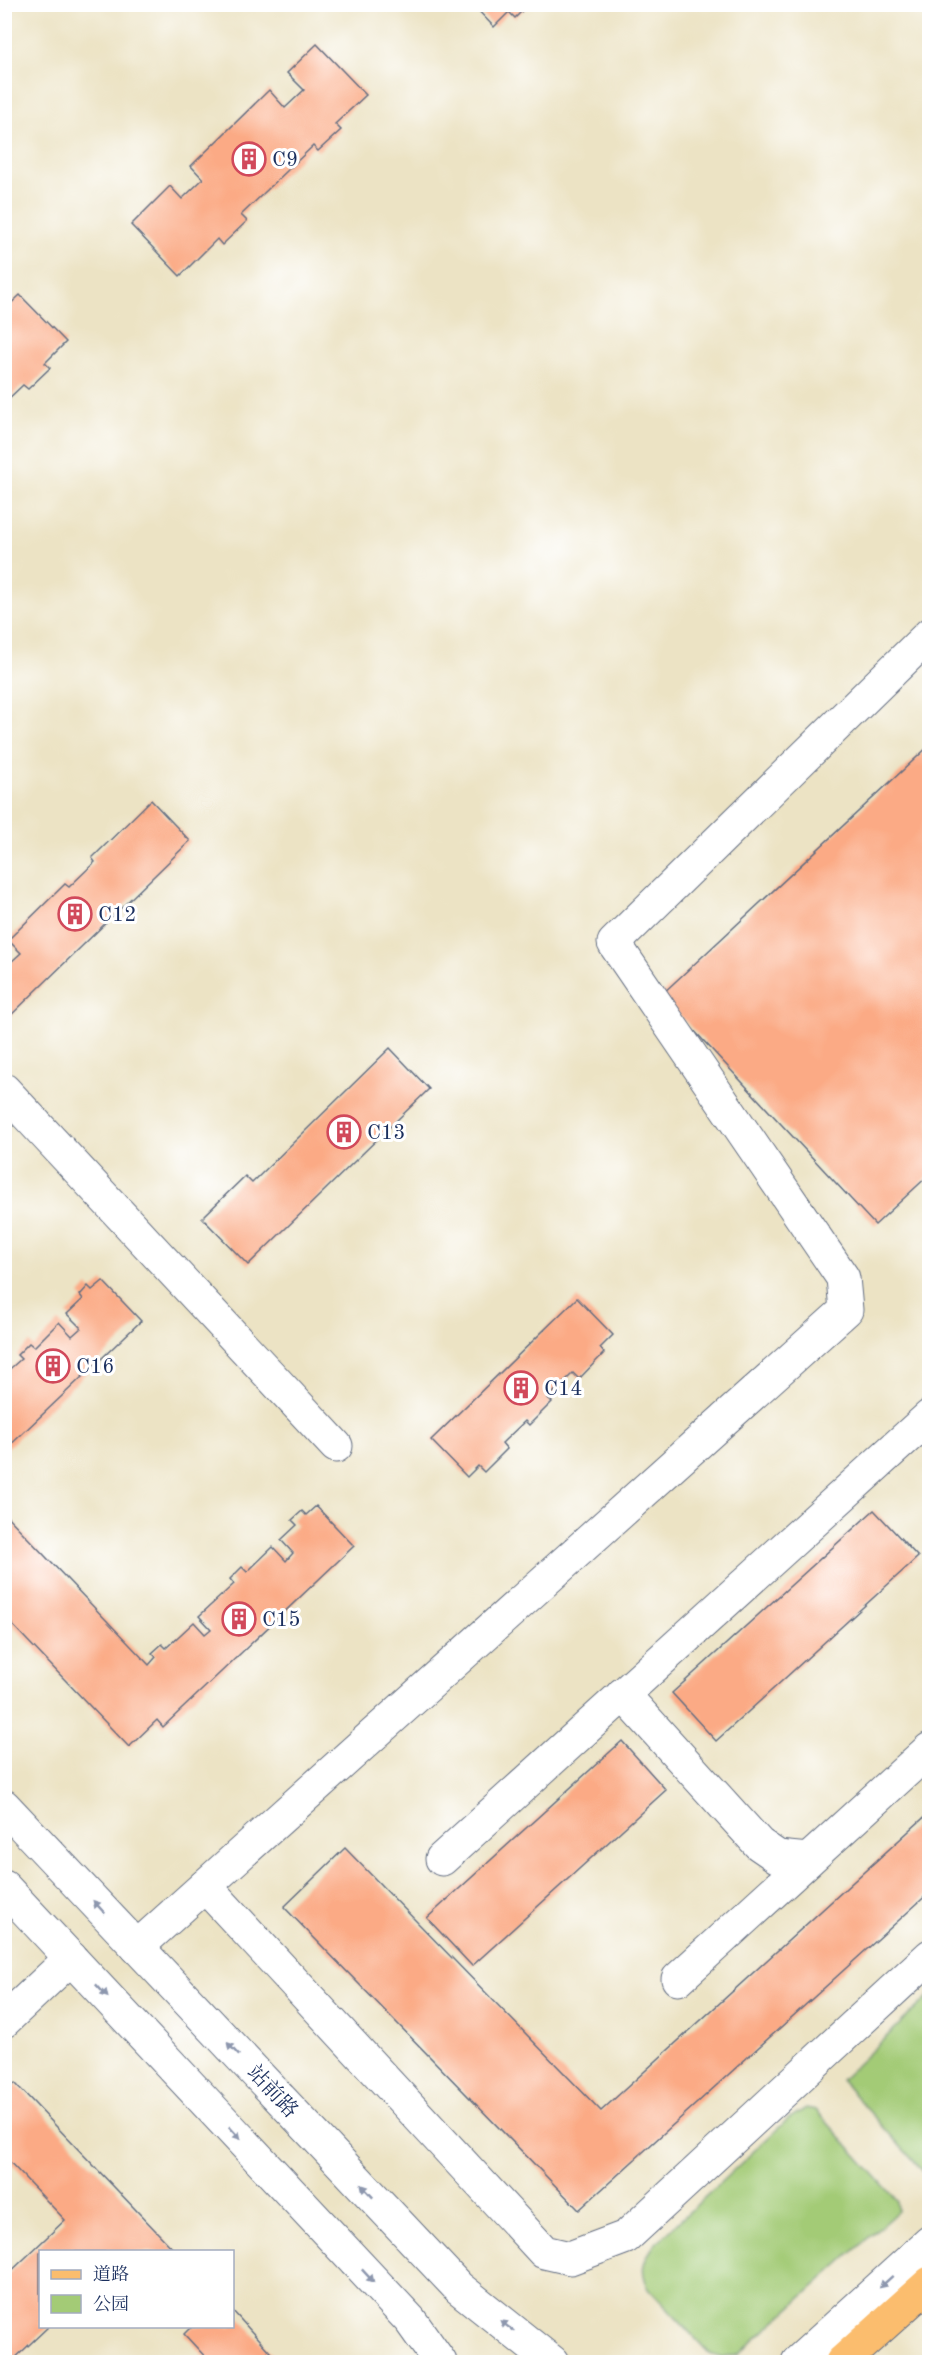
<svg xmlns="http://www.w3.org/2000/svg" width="934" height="2367" viewBox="0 0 934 2367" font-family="'Old Standard TT','Noto Serif SC',serif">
<rect width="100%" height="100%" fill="#fff"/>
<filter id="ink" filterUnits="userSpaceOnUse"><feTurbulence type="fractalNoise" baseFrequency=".0167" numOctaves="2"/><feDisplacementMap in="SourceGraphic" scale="12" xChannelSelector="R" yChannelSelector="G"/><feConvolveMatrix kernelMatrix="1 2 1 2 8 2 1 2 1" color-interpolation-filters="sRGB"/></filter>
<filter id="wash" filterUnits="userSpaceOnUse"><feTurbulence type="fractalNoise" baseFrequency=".008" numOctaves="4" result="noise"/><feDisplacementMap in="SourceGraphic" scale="24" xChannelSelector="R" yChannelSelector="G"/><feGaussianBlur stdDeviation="1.35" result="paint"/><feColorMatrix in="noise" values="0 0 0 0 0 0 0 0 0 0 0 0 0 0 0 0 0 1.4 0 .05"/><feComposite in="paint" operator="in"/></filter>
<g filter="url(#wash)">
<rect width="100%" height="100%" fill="#ece3c4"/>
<!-- green -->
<g fill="#a3cb76" stroke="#5f7d6a" stroke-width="1.5">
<path d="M 929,1996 L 929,2178 L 841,2080 Z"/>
<path d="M 806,2108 L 816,2110 L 897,2200 L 898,2211 L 738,2355 L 722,2358 L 710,2354 L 649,2289 C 639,2269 643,2261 655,2244 L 788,2119 Z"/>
</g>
<g id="blocks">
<!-- building -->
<g fill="#fbaa85">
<path d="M 472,4 L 529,4 L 515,18 L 509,12 L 494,27 Z"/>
<path d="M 317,44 L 366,95 L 335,124 L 341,130 L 318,151 L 313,146 L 241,215 L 247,221 L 222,245 L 217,239 L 180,276 L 131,225 L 170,186 L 182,199 L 203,179 L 191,166 L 269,90 L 285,108 L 304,90 L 287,73 Z"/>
<path d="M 20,295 L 66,342 L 45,363 L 50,368 L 28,389 L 23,385 L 4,403 L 4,310 Z"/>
<path d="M 930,745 L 930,1174 L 875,1225 L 661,995 Z"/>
<path d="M 151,800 L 190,841 L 4,1022 L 4,955 L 11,962 L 21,953 L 8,940 L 65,884 L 69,887 L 95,862 L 92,858 Z"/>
<path d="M 390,1048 L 429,1089 L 248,1265 L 202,1218 L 245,1176 L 252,1183 Z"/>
<path d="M 103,1281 L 141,1321 L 4,1451 L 4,1374 L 21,1359 L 17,1355 L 29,1343 L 34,1347 L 59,1322 L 72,1336 L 81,1328 L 67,1314 L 83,1299 L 80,1295 L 88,1286 L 92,1290 Z"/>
<path d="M 577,1298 L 613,1335 L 600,1348 L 604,1353 L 579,1379 L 573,1373 L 548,1398 L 552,1402 L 529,1425 L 525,1421 L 502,1443 L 507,1449 L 484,1472 L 478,1466 L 467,1477 L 431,1440 Z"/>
<path d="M 316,1506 L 354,1546 L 163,1727 L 157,1720 L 129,1747 L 4,1616 L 4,1513 L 149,1665 L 156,1657 L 152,1653 L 162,1644 L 166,1648 L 194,1622 L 205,1634 L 211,1629 L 199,1616 L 234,1584 L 230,1579 L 242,1567 L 247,1572 L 273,1547 L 286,1561 L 293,1553 L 281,1540 L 297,1525 L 292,1520 L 302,1511 L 306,1515 Z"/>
<path d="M 874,1510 L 918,1557 L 716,1741 L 672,1693 Z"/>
<path d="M 622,1741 L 666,1790 L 472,1966 L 427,1918 Z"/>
<path d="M 930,1812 L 930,1892 L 579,2210 L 284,1907 L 345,1848 L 601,2111 Z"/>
<path d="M 15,2083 L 176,2252 L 40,2252 L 40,2326 L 49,2326 L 11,2362 L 4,2362 L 4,2278 L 65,2220 L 4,2156 L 4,2093 Z"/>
<path d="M 232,2310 L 279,2362 L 210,2362 L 184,2334 L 192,2326 L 232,2326 Z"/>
</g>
</g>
</g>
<g filter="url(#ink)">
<use href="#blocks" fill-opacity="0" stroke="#646e82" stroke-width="1.5"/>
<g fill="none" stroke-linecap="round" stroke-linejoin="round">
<defs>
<g id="minor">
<path d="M 4,1090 L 336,1446"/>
<path d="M 623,1694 L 759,1844 L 778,1857 L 808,1860"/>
<path d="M 4,1806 L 459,2288 L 552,2362"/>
<path d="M 442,1859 L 930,1416"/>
<path d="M 205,1886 L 544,2252 L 570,2258 L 626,2237 L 930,1956"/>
<path d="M 4,1887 L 410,2320 L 440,2362"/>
<path d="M 137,1947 L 846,1310 L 843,1278 L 614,943 L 930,634"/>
<path d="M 678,1979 L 930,1749"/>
<path d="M 4,2021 L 71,1958"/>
<path d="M 798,2362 L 930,2242"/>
</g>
<path id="major" d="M 842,2362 L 930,2283"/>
</defs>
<!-- minor casing -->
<use href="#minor" stroke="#646e82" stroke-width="35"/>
<!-- major casing -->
<use href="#major" stroke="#646e82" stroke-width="35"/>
<!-- minor -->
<use href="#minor" stroke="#fff" stroke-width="33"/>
<!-- major -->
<use href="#major" stroke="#fbbd6e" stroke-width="33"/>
</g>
<!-- one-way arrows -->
<defs><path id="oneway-solid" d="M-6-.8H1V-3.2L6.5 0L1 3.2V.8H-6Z" transform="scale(1.5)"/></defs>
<g fill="#8d97ae">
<use href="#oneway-solid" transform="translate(99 1907) rotate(-133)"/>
<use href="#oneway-solid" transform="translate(102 1991) rotate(47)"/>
<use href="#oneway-solid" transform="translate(233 2049) rotate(-133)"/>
<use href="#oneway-solid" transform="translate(235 2133) rotate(47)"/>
<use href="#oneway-solid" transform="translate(367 2191) rotate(-133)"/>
<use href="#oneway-solid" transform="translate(368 2276) rotate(47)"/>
<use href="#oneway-solid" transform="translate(886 2282) rotate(138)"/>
<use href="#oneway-solid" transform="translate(507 2326) rotate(-142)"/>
</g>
</g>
<!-- icons -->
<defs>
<symbol id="building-ring" viewBox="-11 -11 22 22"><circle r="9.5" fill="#fff" stroke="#d1495b" stroke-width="1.5"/><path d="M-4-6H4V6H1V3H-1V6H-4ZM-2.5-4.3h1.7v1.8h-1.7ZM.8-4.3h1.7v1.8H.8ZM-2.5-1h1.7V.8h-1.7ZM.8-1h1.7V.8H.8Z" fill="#d1495b"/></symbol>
</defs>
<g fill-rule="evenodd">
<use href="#building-ring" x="230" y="140" width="38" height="38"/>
<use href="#building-ring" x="56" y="895" width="38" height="38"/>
<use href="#building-ring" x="325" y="1113" width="38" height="38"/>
<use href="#building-ring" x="34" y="1347" width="38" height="38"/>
<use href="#building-ring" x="502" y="1369" width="38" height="38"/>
<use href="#building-ring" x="220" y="1600" width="38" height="38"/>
</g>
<g text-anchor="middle" stroke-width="6" stroke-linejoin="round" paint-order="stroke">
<!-- poi labels -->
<g font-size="21" fill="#1b2f5e" stroke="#fff" text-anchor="start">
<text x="272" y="166">C9</text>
<text x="98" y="921">C12</text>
<text x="367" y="1139">C13</text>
<text x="76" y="1373">C16</text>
<text x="544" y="1395">C14</text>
<text x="262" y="1626">C15</text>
</g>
<!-- street labels -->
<g font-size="21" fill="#1b2f5e" stroke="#fff">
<text transform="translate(273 2091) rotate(47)" y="7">站前路</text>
</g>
</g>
<!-- margin -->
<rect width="934" height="2367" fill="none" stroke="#fff" stroke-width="24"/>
<!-- legend -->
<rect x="39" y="2250" width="195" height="78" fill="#ffffff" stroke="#a4acbf" stroke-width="1.5"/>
<rect x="51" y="2270" width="30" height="9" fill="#fbbd6e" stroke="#a4acbf" stroke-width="1.5"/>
<text x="93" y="2280" font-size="18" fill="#1b2f5e">道路</text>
<rect x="51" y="2295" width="30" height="18" fill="#a3cb76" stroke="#a4acbf" stroke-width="1.5"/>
<text x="93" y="2310" font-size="18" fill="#1b2f5e">公园</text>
</svg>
